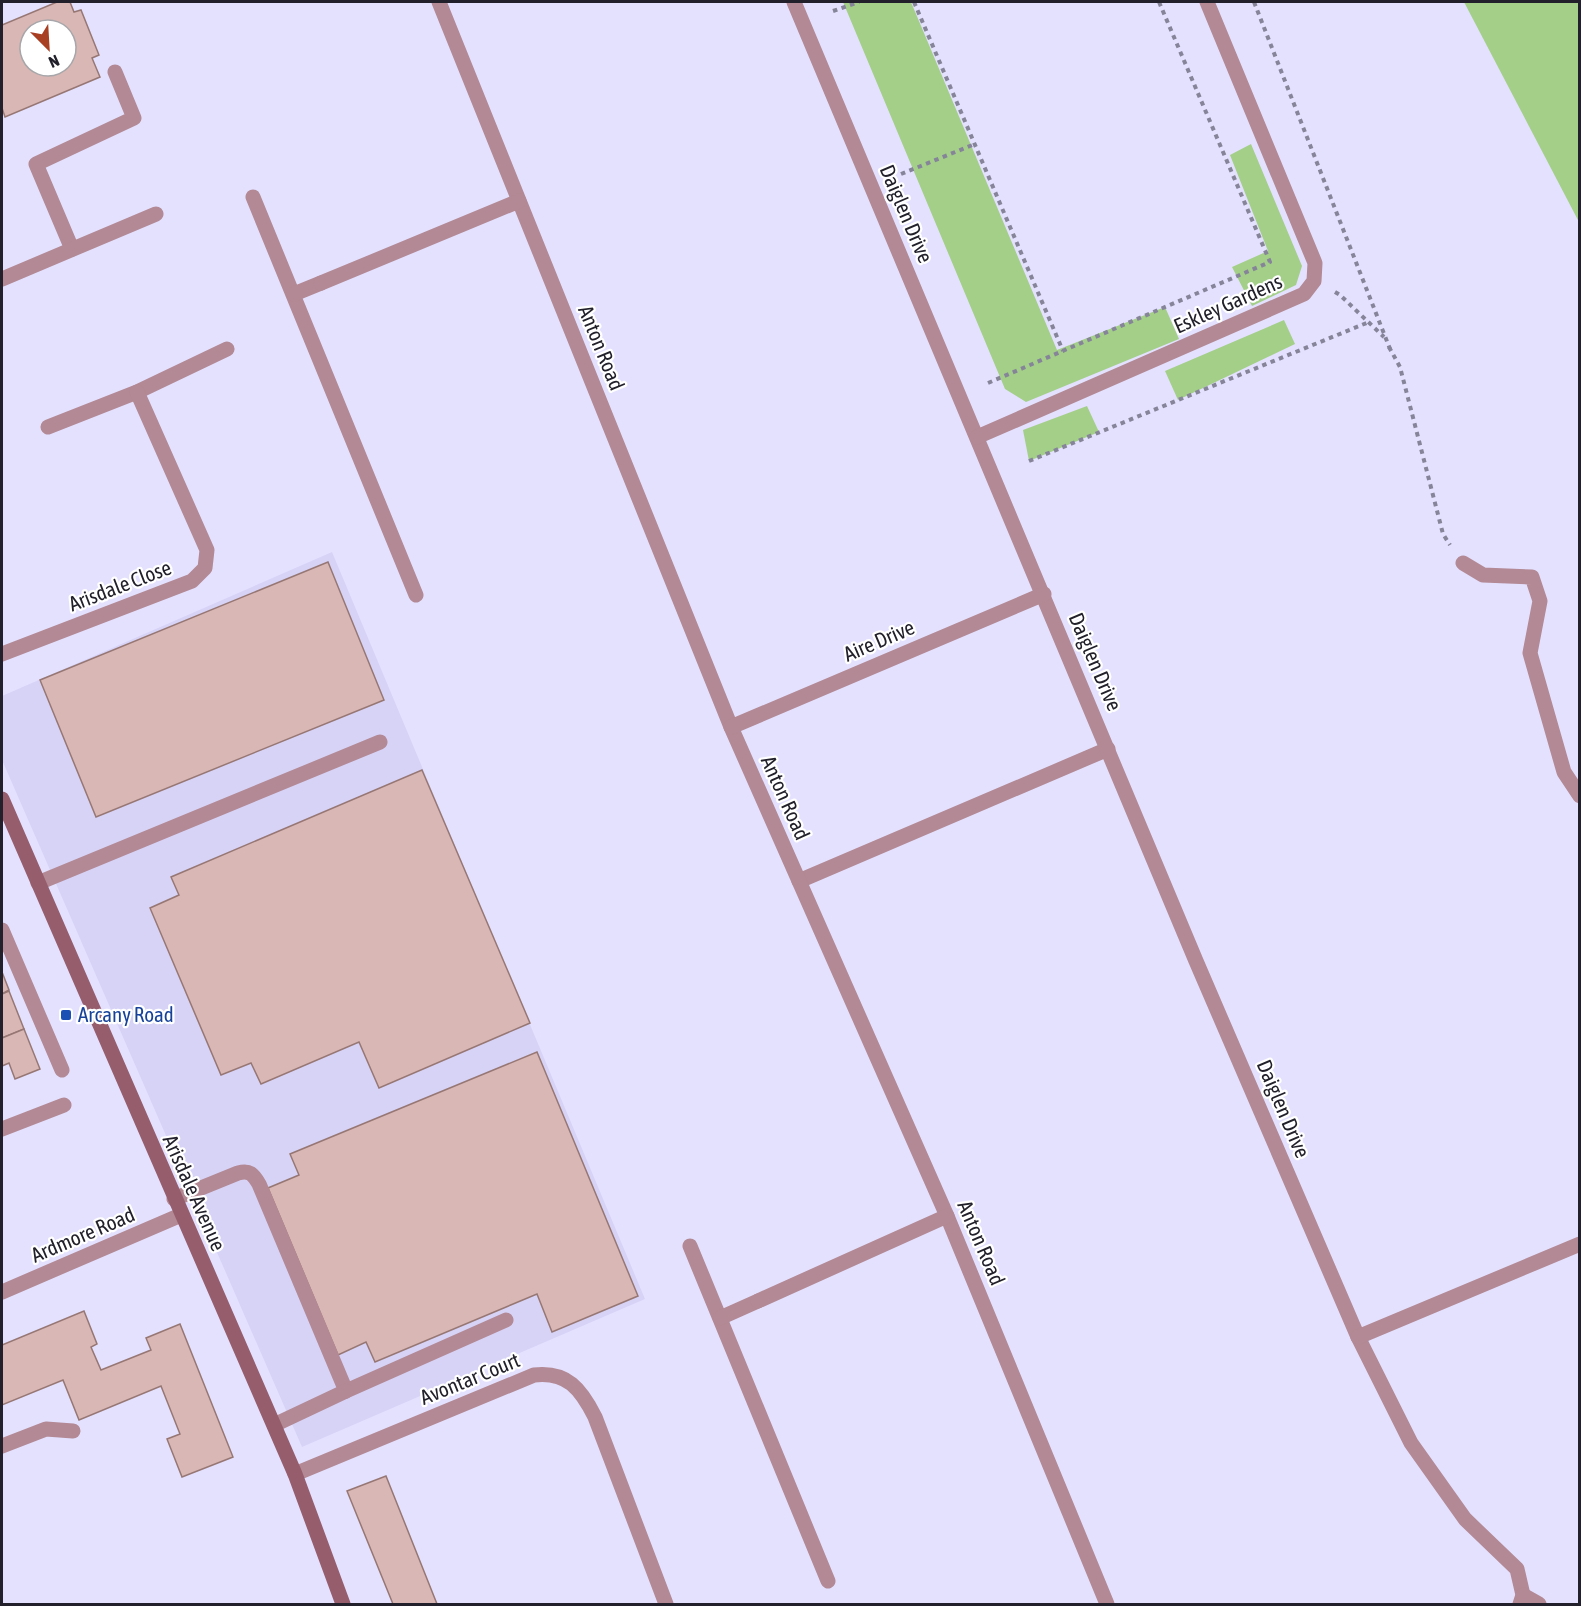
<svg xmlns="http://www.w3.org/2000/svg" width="1581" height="1606" viewBox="0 0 1581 1606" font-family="'Asap Condensed',sans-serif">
<rect width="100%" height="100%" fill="#e4e1ff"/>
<!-- built -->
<path fill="#d7d3f7" d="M 332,552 L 645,1299 L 302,1447 L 2,760 L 2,696 Z"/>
<!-- green -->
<g fill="#a4cf89">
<path d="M 843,2 L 911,2 L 1057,350 L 1165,307 L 1179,339 L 1026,402 L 1005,389 Z"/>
<path d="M 1464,2 L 1579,2 L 1579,222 Z"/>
<path d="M 1251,144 L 1302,266 L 1296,285 L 1252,306 L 1232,267 L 1268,251 L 1230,155 Z"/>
<path d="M 1284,320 L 1295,344 L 1178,400 L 1165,371 Z"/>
<path d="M 1087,406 L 1099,432 L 1029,461 L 1023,430 Z"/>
</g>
<!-- building -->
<g fill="#d9b7b4" stroke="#977774" stroke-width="1.5" fill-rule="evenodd">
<path d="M 57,2 L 70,2 L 74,12 L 81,10 L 99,55 L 92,58 L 100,77 L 5,117 L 2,108 L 2,25 ZM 30,30 L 66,30 L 66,66 L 30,66 Z"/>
<path d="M 328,562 L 384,700 L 96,817 L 40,680 Z"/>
<path d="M 422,770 L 530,1023 L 379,1088 L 359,1042 L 261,1084 L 251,1063 L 221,1075 L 150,908 L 179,895 L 171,877 Z"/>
<path d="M 2,972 L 9,990 L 2,994 Z"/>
<path d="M 9,991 L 24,1029 L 2,1038 L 2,994 Z"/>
<path d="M 24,1029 L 40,1069 L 15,1079 L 9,1063 L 2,1066 L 2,1038 Z"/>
<path d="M 537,1052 L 638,1296 L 552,1332 L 537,1294 L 375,1362 L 366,1342 L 338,1355 L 268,1188 L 299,1175 L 290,1154 Z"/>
<path d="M 84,1311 L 97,1344 L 91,1347 L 101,1370 L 151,1350 L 146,1338 L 180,1324 L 233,1457 L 182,1477 L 167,1439 L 180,1434 L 161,1386 L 79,1420 L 63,1380 L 2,1405 L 2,1345 Z"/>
<path d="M 386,1476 L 437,1604 L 393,1604 L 347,1491 Z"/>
</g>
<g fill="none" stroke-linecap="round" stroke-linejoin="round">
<!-- path -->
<g stroke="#868499" stroke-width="4" stroke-dasharray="4.5 4.5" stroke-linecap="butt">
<path d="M 914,2 L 1063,351"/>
<path d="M 1254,2 L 1390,349"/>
<path d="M 833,11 L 859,2"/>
<path d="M 901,174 L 975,144"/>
<path d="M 1335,292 L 1340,295 L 1384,337"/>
<path d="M 1389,347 L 1400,367 L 1443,534 L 1450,545"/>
<path d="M 988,383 L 1270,262 L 1159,2"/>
<path d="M 1029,461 L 1369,322"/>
</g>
<!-- lane -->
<g stroke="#b28994" stroke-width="15">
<path d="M 253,197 L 416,595"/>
<path d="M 72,249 L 36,164 L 134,118 L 115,72"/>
<path d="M 2,279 L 156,214"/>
<path d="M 294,294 L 321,283"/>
<path d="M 48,427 L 137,392 L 227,349"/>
<path d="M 799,881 L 1108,749"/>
<path d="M 38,883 L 380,742"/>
<path d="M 2,930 L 62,1070"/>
<path d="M 2,1129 L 64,1105"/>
<path d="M 174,1199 L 238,1173 C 250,1170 253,1174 259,1184 L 346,1391 L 506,1320"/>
<path d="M 690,1246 L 828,1581"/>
<path d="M 720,1318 L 758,1301"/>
<path d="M 274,1425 L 346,1391"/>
<path d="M 2,1446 L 46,1429 L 73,1431"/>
</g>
<!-- street -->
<g stroke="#b28994" stroke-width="15">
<path d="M 439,2 L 731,727 L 947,1216 L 1107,1604"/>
<path d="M 794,2 L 1196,961 L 1358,1337 L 1411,1443 L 1465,1519 L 1517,1569 L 1523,1595 L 1520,1604"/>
<path d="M 321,283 L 519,201"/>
<path d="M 977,437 L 1304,294 L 1314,281 L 1315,263 L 1207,2"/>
<path d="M 1463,563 L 1483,575 L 1532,577 L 1540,601 L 1530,653 L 1564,772 L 1580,796"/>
<path d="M 2,654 L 192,581 L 205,568 L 207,550 L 137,392"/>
<path d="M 731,727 L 1044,594"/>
<path d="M 2,1292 L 181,1215"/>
<path d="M 758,1301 L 947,1216"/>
<path d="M 1358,1337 L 1580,1244"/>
<path d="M 295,1474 L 534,1375 C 567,1371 581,1389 595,1417 L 666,1604"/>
<path d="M 1523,1595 L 1539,1604"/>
</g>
<!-- secondary -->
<path stroke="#965d6d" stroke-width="15" d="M 2,799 L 295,1474 L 343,1604"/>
</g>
<!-- markers -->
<rect fill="#1a4fb4" stroke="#fff" stroke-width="2" x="60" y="1009" width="12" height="12" rx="3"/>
<g text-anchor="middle" stroke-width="4.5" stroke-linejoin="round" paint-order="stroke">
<!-- street labels -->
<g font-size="21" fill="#22212b" stroke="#fff">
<text transform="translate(906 214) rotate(67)" y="7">Daiglen Drive</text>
<text transform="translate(1228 304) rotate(-24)" y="7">Eskley Gardens</text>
<text transform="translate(601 348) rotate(68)" y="7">Anton Road</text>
<text transform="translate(120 586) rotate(-21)" y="7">Arisdale Close</text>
<text transform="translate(879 641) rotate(-23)" y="7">Aire Drive</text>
<text transform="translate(1095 662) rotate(67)" y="7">Daiglen Drive</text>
<text transform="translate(785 798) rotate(66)" y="7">Anton Road</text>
<text transform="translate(1283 1109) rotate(67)" y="7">Daiglen Drive</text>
<text transform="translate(194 1193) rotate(66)" y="7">Arisdale Avenue</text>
<text transform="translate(83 1235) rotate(-23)" y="7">Ardmore Road</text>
<text transform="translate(981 1243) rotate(67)" y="7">Anton Road</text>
<text transform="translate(470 1379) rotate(-22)" y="7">Avontar Court</text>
</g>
<!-- transit labels -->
<g font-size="21" fill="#164399" stroke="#fff" text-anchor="start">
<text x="78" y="1022">Arcany Road</text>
</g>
</g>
<!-- border -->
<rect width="1581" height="1606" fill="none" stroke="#22212b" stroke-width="6"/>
<!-- north arrow -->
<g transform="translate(48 48) rotate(156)"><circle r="28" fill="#ffffff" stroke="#a7a6aa" stroke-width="1.5"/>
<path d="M0-4.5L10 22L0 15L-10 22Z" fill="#a83f23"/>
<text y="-9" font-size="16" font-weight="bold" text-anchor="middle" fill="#22212b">N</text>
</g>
</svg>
